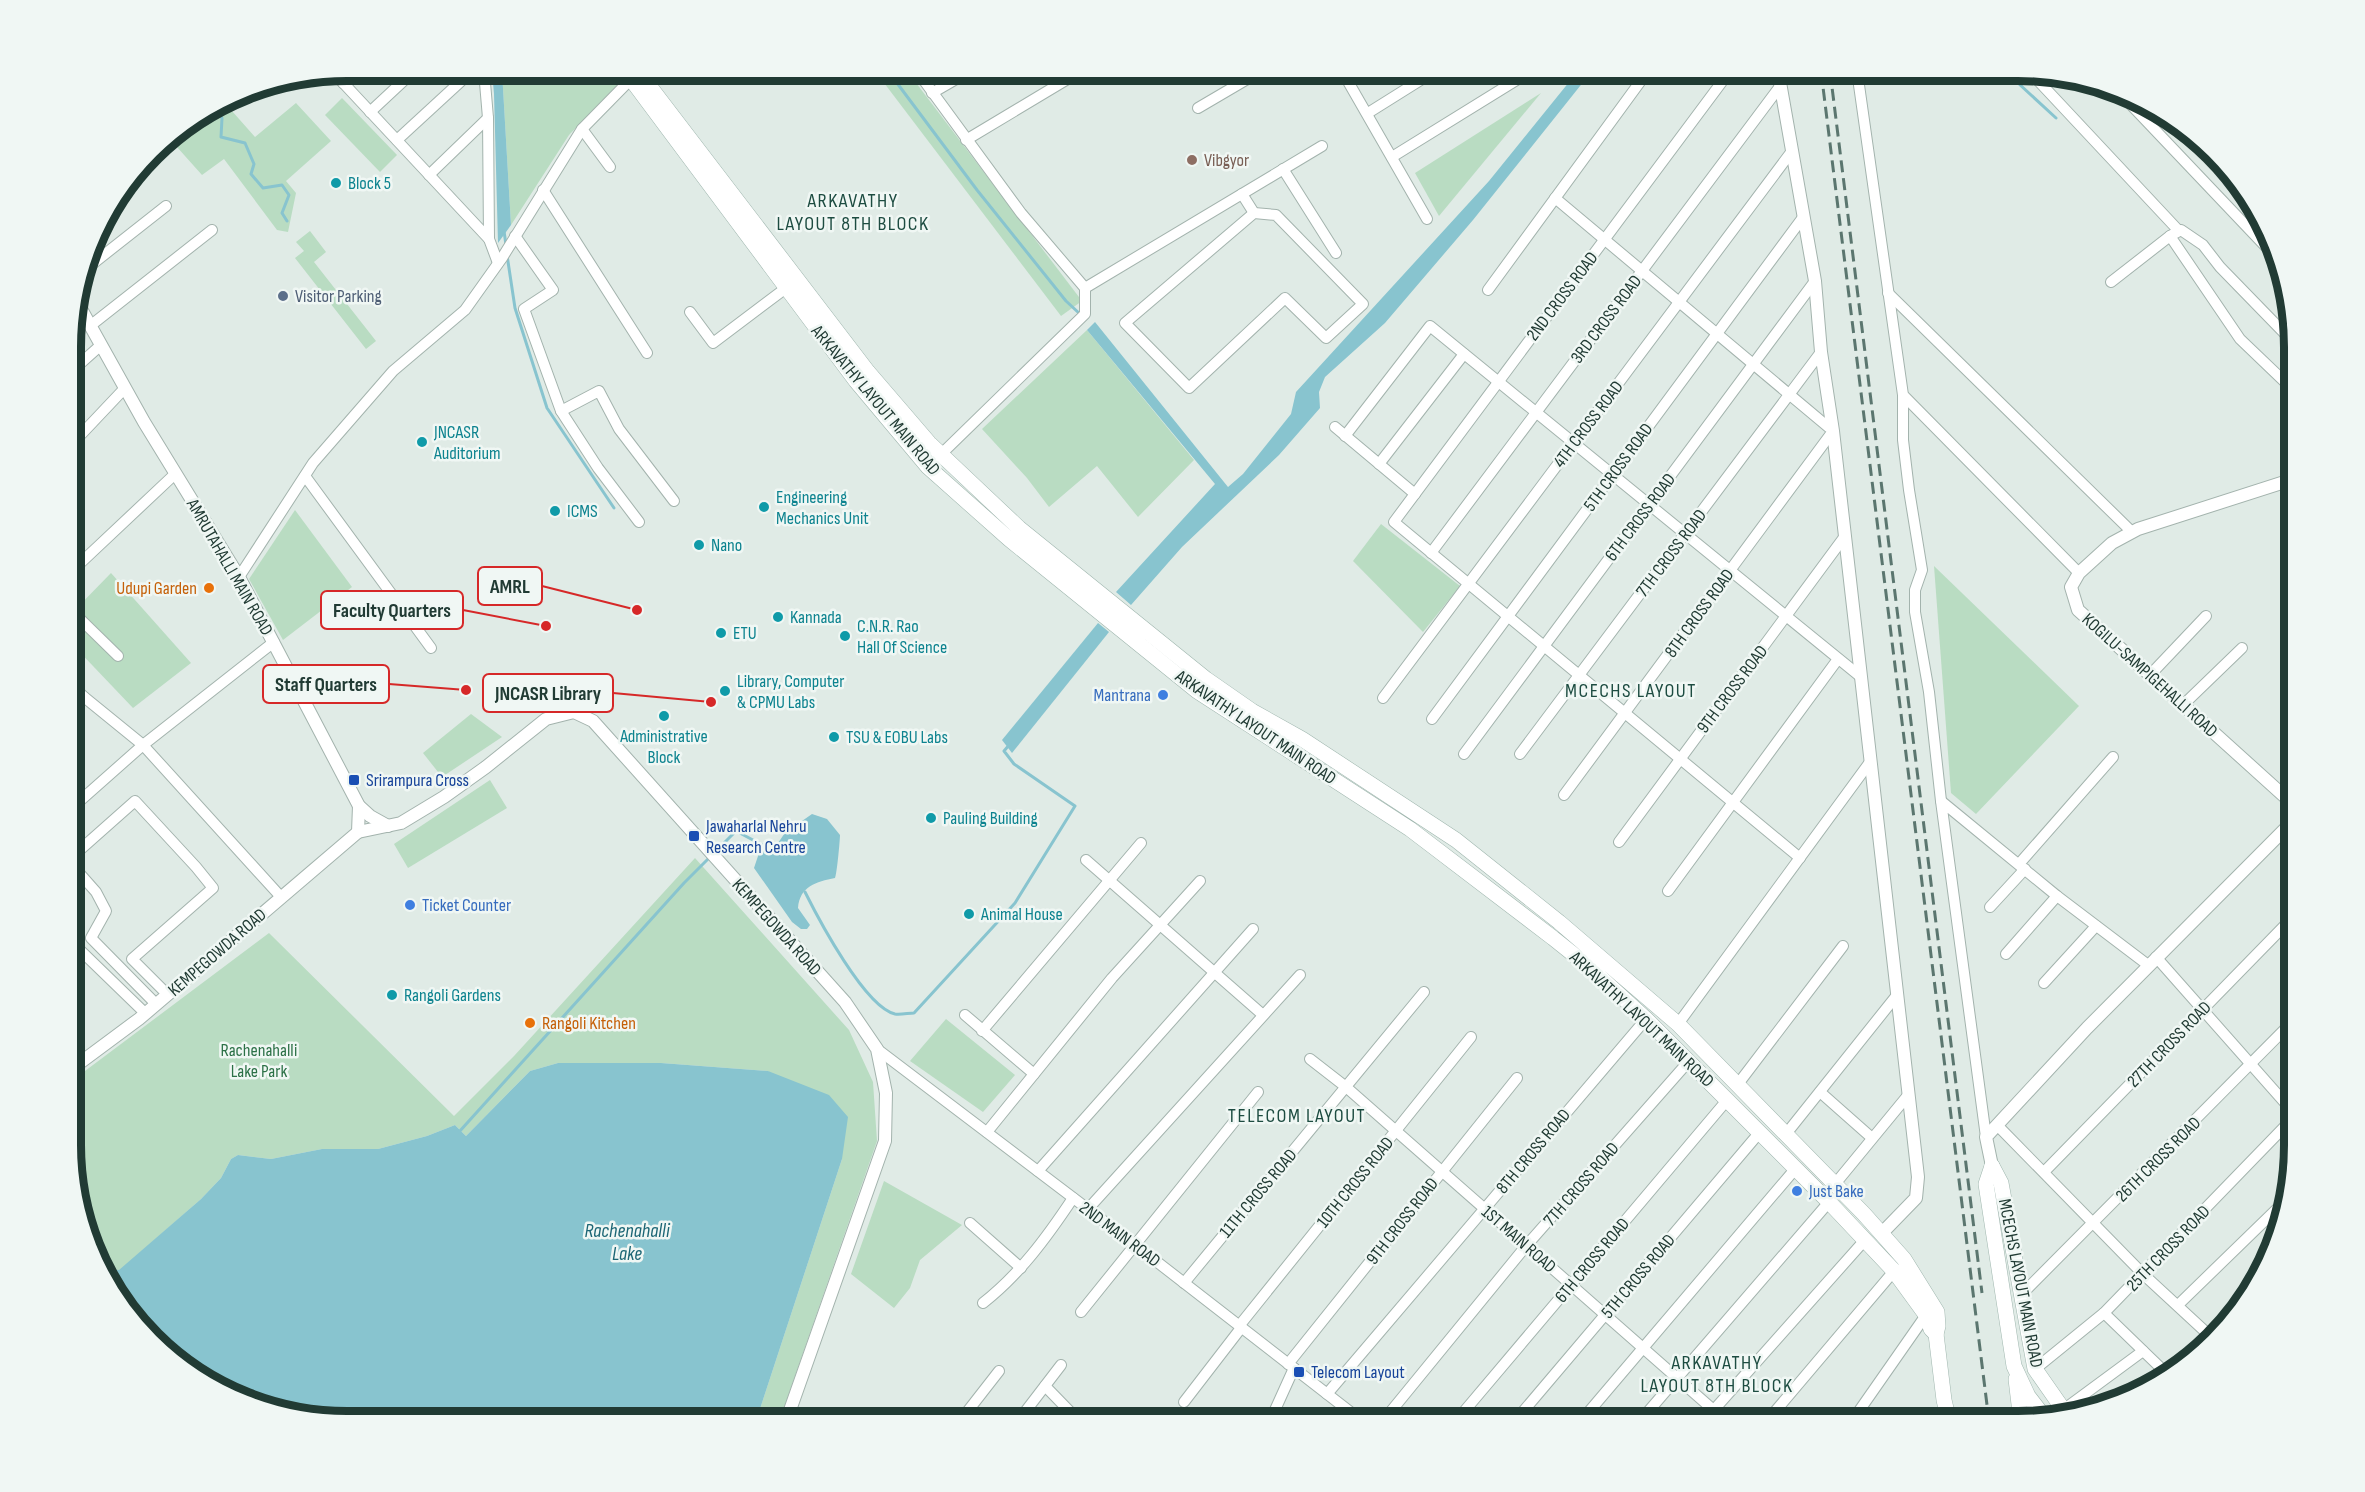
<svg xmlns="http://www.w3.org/2000/svg" width="2365" height="1492" viewBox="0 0 2365 1492" font-family="'Sofia Sans Condensed',sans-serif">
<rect width="100%" height="100%" fill="#e0ebe6"/>
<!-- green -->
<g fill="#b9dcc2">
<path d="M 502,71 L 612,71 L 621,81 L 569,135 L 511,225 Z"/>
<path d="M 875,71 L 907,71 L 1082,301 L 1061,316 Z"/>
<path d="M 1541,93 L 1439,216 L 1415,173 Z"/>
<path d="M 342,98 L 397,155 L 380,172 L 325,115 Z"/>
<path d="M 224,102 L 255,137 L 296,103 L 331,141 L 286,181 L 296,193 L 288,232 L 277,230 L 224,159 L 202,175 L 168,137 Z"/>
<path d="M 310,231 L 326,252 L 314,262 L 376,341 L 366,349 L 295,258 L 304,251 L 296,242 Z"/>
<path d="M 1087,330 L 1194,460 L 1138,517 L 1097,466 L 1049,507 L 1027,478 L 982,429 Z"/>
<path d="M 295,510 L 352,587 L 283,640 L 249,579 Z"/>
<path d="M 1381,524 L 1460,586 L 1423,632 L 1353,561 Z"/>
<path d="M 1934,566 L 2079,706 L 1976,814 L 1951,793 Z"/>
<path d="M 111,573 L 191,663 L 133,708 L 73,645 L 73,612 Z"/>
<path d="M 471,714 L 502,737 L 442,777 L 423,753 Z"/>
<path d="M 490,780 L 507,808 L 408,868 L 394,844 Z"/>
<path d="M 695,858 L 849,1030 L 873,1082 L 877,1141 L 781,1416 L 782,1421 L 756,1421 L 842,1159 L 768,1071 L 661,1063 L 558,1063 L 530,1071 L 466,1136 L 455,1125 L 427,1136 L 378,1149 L 322,1149 L 271,1159 L 238,1155 L 231,1159 L 221,1178 L 201,1199 L 119,1271 L 106,1269 L 73,1181 L 73,1080 L 269,933 L 454,1116 L 514,1056 Z"/>
<path d="M 946,1019 L 1015,1075 L 983,1112 L 910,1061 Z"/>
<path d="M 884,1181 L 962,1225 L 920,1260 L 910,1288 L 894,1308 L 851,1274 Z"/>
</g>
<!-- water -->
<g fill="#88c4cf">
<path d="M 492,71 L 502,71 L 511,225 L 498,243 L 494,94 Z"/>
<path d="M 1578,71 L 1592,71 L 1473,220 L 1385,323 L 1325,377 L 1319,392 L 1320,408 L 1279,455 L 1182,547 L 1131,605 L 1116,592 L 1215,484 L 1087,330 L 1095,322 L 1228,487 L 1243,474 L 1291,414 L 1296,392 L 1489,181 Z"/>
<path d="M 1098,623 L 1109,632 L 1012,753 L 1002,740 Z"/>
<path d="M 812,814 L 827,819 L 840,835 C 840,840 837,874 835,878 C 816,882 800,886 798,908 L 810,925 L 807,929 L 801,929 L 792,922 L 754,868 L 759,853 L 778,843 L 791,824 L 802,821 Z"/>
<path d="M 558,1063 L 661,1063 L 768,1071 L 829,1095 L 848,1117 L 842,1159 L 756,1421 L 347,1421 L 275,1412 L 194,1375 L 117,1298 L 106,1269 L 119,1270 L 201,1199 L 221,1178 L 231,1159 L 238,1155 L 271,1159 L 322,1149 L 378,1149 L 427,1136 L 455,1125 L 466,1136 L 530,1071 Z"/>
</g>
<g fill="none" stroke-linecap="round" stroke-linejoin="round">
<!-- stream -->
<g stroke="#88c4cf" stroke-width="3">
<path d="M 888,71 L 977,190 L 1066,301 L 1080,314"/>
<path d="M 2005,71 L 2056,118"/>
<path d="M 213,109 L 222,118 L 221,137 L 245,143 L 254,164 L 251,174 L 263,188 L 282,185 L 289,195 L 282,213 L 287,221"/>
<path d="M 504,231 L 506,245"/>
<path d="M 507,255 L 515,308 L 547,408 L 614,508"/>
<path d="M 2287,364 L 2294,378"/>
<path d="M 714,853 L 736,831 L 768,848"/>
<path d="M 805,892 C 819,920 865,1007 895,1014 C 900,1015 909,1013 914,1013 L 1015,903 L 1075,806 L 1014,764 L 1004,751 L 1010,744"/>
<path d="M 459,1132 L 684,883 L 709,858"/>
</g>
<defs>
<g id="minor">
<path d="M 484,71 L 488,118 L 489,239 L 498,263"/>
<path d="M 917,71 L 1021,213 L 1085,288 L 1085,314 L 928,467"/>
<path d="M 1342,71 L 1427,219"/>
<path d="M 1730,71 L 1394,522 L 1800,858"/>
<path d="M 1857,71 L 1903,395 L 2079,573"/>
<path d="M 334,73 L 489,239"/>
<path d="M 2031,73 L 2178,230"/>
<path d="M 1349,82 L 1366,71"/>
<path d="M 343,83 L 357,71"/>
<path d="M 2118,91 L 2270,251"/>
<path d="M 932,93 L 970,71"/>
<path d="M 1198,108 L 1261,71"/>
<path d="M 370,112 L 414,71"/>
<path d="M 1368,113 L 1435,71"/>
<path d="M 582,129 L 610,167"/>
<path d="M 397,140 L 472,71"/>
<path d="M 966,140 L 1081,71"/>
<path d="M 1392,157 L 1531,71"/>
<path d="M 1283,169 L 1336,253"/>
<path d="M 429,175 L 488,118"/>
<path d="M 543,190 L 647,353"/>
<path d="M 1242,194 L 1254,213"/>
<path d="M 1555,198 L 1833,431 L 1564,795"/>
<path d="M 1254,213 L 1276,215 L 1363,304 L 1326,338 L 1285,298 L 1189,388 L 1125,323 Z"/>
<path d="M 515,236 L 553,290 L 524,309 L 561,411 L 598,468 L 639,522"/>
<path d="M 86,269 L 166,206"/>
<path d="M 2111,282 L 2170,236"/>
<path d="M 1085,288 L 1322,146"/>
<path d="M 1488,290 L 1648,71"/>
<path d="M 1888,293 L 2132,532"/>
<path d="M 690,312 L 713,343 L 786,288"/>
<path d="M 90,326 L 212,230"/>
<path d="M 2294,343 L 2220,267 L 2203,245 L 2181,230 L 2170,236 L 2240,339 L 2289,386 L 2294,393"/>
<path d="M 73,370 L 101,345"/>
<path d="M 1903,395 L 1903,440 L 1909,490 L 1922,570 L 1915,590 L 1915,612 L 1929,692 L 1941,801"/>
<path d="M 561,411 L 599,391 L 619,429 L 674,501"/>
<path d="M 1335,427 L 1415,494"/>
<path d="M 1345,436 L 1430,326 L 1861,677"/>
<path d="M 73,443 L 125,388"/>
<path d="M 1379,464 L 1464,354"/>
<path d="M 305,476 L 431,648"/>
<path d="M 1431,553 L 1781,85"/>
<path d="M 73,570 L 175,474"/>
<path d="M 239,577 L 313,463 L 393,371 L 465,310 L 502,258 L 582,129 L 636,74"/>
<path d="M 73,612 L 118,656"/>
<path d="M 2150,675 L 2206,616"/>
<path d="M 73,686 L 84,697 L 73,709"/>
<path d="M 84,697 L 143,745 L 274,642"/>
<path d="M 1383,698 L 1792,151"/>
<path d="M 2183,705 L 2242,648"/>
<path d="M 1432,719 L 1804,216"/>
<path d="M 1464,754 L 1815,281"/>
<path d="M 1520,754 L 1821,352"/>
<path d="M 73,807 L 143,745 L 281,897"/>
<path d="M 1619,842 L 1845,536"/>
<path d="M 73,856 L 135,801 L 196,867 L 213,888 L 132,959 L 167,994"/>
<path d="M 1086,860 L 1263,1015"/>
<path d="M 2019,864 L 2113,757"/>
<path d="M 73,866 L 96,892 L 106,911 L 91,938 L 156,1004"/>
<path d="M 1668,891 L 1838,659"/>
<path d="M 1990,907 L 2025,869"/>
<path d="M 79,949 L 145,1013"/>
<path d="M 2006,954 L 2057,896"/>
<path d="M 2156,957 L 2294,1113"/>
<path d="M 2044,983 L 2096,926"/>
<path d="M 965,1015 L 1034,1074"/>
<path d="M 1678,1024 L 1870,762"/>
<path d="M 982,1031 L 1141,843"/>
<path d="M 877,1049 L 1134,1244 L 1362,1421"/>
<path d="M 1310,1059 L 1346,1087 L 1726,1421"/>
<path d="M 1738,1084 L 1843,946"/>
<path d="M 1820,1092 L 1872,1138"/>
<path d="M 1997,1125 L 2143,1274 L 2209,1335"/>
<path d="M 987,1132 L 1112,978 L 1200,881"/>
<path d="M 1786,1134 L 1897,995"/>
<path d="M 1986,1137 L 1941,801 L 2057,896 L 2148,965"/>
<path d="M 1038,1171 L 1253,929"/>
<path d="M 2044,1172 L 2294,916"/>
<path d="M 1835,1184 L 1909,1094"/>
<path d="M 1088,1209 L 1300,975"/>
<path d="M 970,1223 L 1021,1268"/>
<path d="M 1184,1283 L 1424,992"/>
<path d="M 2020,1296 L 2294,1020"/>
<path d="M 983,1303 C 1020,1274 1047,1237 1073,1198"/>
<path d="M 2178,1305 L 2287,1199"/>
<path d="M 1081,1312 L 1258,1092"/>
<path d="M 2104,1313 L 2167,1374"/>
<path d="M 1239,1326 L 1471,1037"/>
<path d="M 1288,1364 L 1517,1078"/>
<path d="M 2035,1369 L 2104,1313 L 2294,1117"/>
<path d="M 1045,1386 L 1079,1421"/>
<path d="M 1327,1394 L 1646,1019"/>
<path d="M 1184,1402 L 1241,1328"/>
<path d="M 2063,1410 L 2143,1351"/>
<path d="M 960,1421 L 999,1371"/>
<path d="M 1018,1421 L 1061,1365"/>
<path d="M 1270,1421 L 1294,1368"/>
<path d="M 1383,1421 L 1526,1246 L 1689,1061"/>
<path d="M 1456,1421 L 1728,1099"/>
<path d="M 1515,1421 L 1760,1132"/>
<path d="M 1581,1421 L 1796,1168"/>
<path d="M 1640,1421 L 1829,1202"/>
<path d="M 1704,1421 L 1864,1241"/>
<path d="M 1767,1421 L 1894,1271"/>
<path d="M 1852,1421 L 1926,1315 L 1931,1314"/>
</g>
<g id="tertiary">
<path d="M 1778,71 L 1815,281 L 1821,352 L 1833,431 L 1918,1177 L 1916,1198 L 1882,1233"/>
<path d="M 76,300 L 144,422 L 239,577 L 359,806 L 370,816 L 388,826"/>
<path d="M 2294,479 L 2138,529 L 2112,543 L 2079,573 L 2071,587 L 2078,610 L 2294,805"/>
<path d="M 358,832 L 401,823 L 444,797 L 486,767 L 546,719 L 574,712 L 593,721 L 845,1002 L 877,1049 L 886,1093 L 885,1141 L 789,1413 L 790,1421"/>
<path d="M 73,1068 L 139,1019 L 358,832 L 359,806"/>
<path d="M 1992,1166 L 1986,1137 L 2087,1028 L 2294,820"/>
</g>
<g id="secondary">
<path d="M 625,71 L 856,381 L 928,467 L 1009,539 L 1197,691 L 1410,829 L 1553,938 L 1588,966 L 1646,1019 L 1829,1202 L 1894,1271 L 1926,1315 L 1931,1329 L 1936,1334 L 1938,1326 L 1937,1312 L 1904,1259 L 1864,1214 L 1678,1024 L 1559,922 L 1456,840 L 1302,739 L 1252,711 L 1206,679 L 1019,528 L 929,443 L 868,372 L 638,71"/>
<path d="M 1992,1166 L 1986,1184 L 2014,1366 L 2028,1396 L 2045,1418"/>
<path d="M 1992,1166 L 2001,1183 L 2035,1369 L 2065,1412"/>
<path d="M 1936,1334 L 1944,1400 L 1949,1421"/>
<path d="M 2016,1379 L 2021,1421"/>
</g>
</defs>
<!-- minor casing -->
<use href="#minor" stroke="#a3b3ad" stroke-width="12"/>
<!-- tertiary casing -->
<use href="#tertiary" stroke="#a3b3ad" stroke-width="14"/>
<!-- secondary casing -->
<use href="#secondary" stroke="#9fb6ae" stroke-width="16"/>
<!-- minor -->
<use href="#minor" stroke="#fff" stroke-width="10"/>
<!-- tertiary -->
<use href="#tertiary" stroke="#fff" stroke-width="12"/>
<!-- secondary -->
<use href="#secondary" stroke="#fff" stroke-width="15"/>
<!-- rail -->
<g stroke="#5b766f" stroke-width="3" stroke-dasharray="12 6" stroke-linecap="butt">
<path d="M 1821,71 L 1989,1421"/>
<path d="M 1830,71 L 1982,1293"/>
</g>
</g>
<!-- markers -->
<circle fill="#8d6e63" stroke="#f0f7f4" stroke-width="2" cx="1192" cy="160" r="6"/>
<g fill="#0f9aa8" stroke="#f0f7f4" stroke-width="2">
<circle cx="336" cy="183" r="6"/>
<circle cx="422" cy="442" r="6"/>
<circle cx="764" cy="507" r="6"/>
<circle cx="555" cy="511" r="6"/>
<circle cx="699" cy="545" r="6"/>
<circle cx="778" cy="617" r="6"/>
<circle cx="721" cy="633" r="6"/>
<circle cx="845" cy="636" r="6"/>
<circle cx="725" cy="691" r="6"/>
<circle cx="664" cy="716" r="6"/>
<circle cx="834" cy="737" r="6"/>
<circle cx="931" cy="818" r="6"/>
<circle cx="969" cy="914" r="6"/>
<circle cx="392" cy="995" r="6"/>
</g>
<circle fill="#5c6f8a" stroke="#f0f7f4" stroke-width="2" cx="283" cy="296" r="6"/>
<g fill="#e8710a" stroke="#f0f7f4" stroke-width="2">
<circle cx="209" cy="588" r="6"/>
<circle cx="530" cy="1023" r="6"/>
</g>
<g fill="#3f7fe0" stroke="#f0f7f4" stroke-width="2">
<circle cx="1163" cy="695" r="6"/>
<circle cx="410" cy="905" r="6"/>
<circle cx="1797" cy="1191" r="6"/>
</g>
<g fill="#1a4fb4" stroke="#f0f7f4" stroke-width="2">
<rect x="348" y="774" width="12" height="12" rx="3"/>
<rect x="688" y="830" width="12" height="12" rx="3"/>
<rect x="1293" y="1366" width="12" height="12" rx="3"/>
</g>
<g text-anchor="middle" stroke-width="5" stroke-linejoin="round" paint-order="stroke">
<!-- education labels -->
<g font-size="18" fill="#785e54" stroke="#f0f7f4" text-anchor="start">
<text x="1204" y="166">Vibgyor</text>
</g>
<!-- culture labels -->
<g font-size="18" fill="#0d838f" stroke="#f0f7f4" text-anchor="start">
<text x="348" y="189">Block 5</text>
<text x="434" y="438">JNCASR<tspan x="434" dy="21">Auditorium</tspan></text>
<text x="776" y="503">Engineering<tspan x="776" dy="21">Mechanics Unit</tspan></text>
<text x="567" y="517">ICMS</text>
<text x="711" y="551">Nano</text>
<text x="790" y="623">Kannada</text>
<text x="857" y="632">C.N.R. Rao<tspan x="857" dy="21">Hall Of Science</tspan></text>
<text x="733" y="639">ETU</text>
<text x="737" y="687">Library, Computer<tspan x="737" dy="21">&amp; CPMU Labs</tspan></text>
<text x="664" y="742" text-anchor="middle">Administrative<tspan x="664" dy="21">Block</tspan></text>
<text x="846" y="743">TSU &amp; EOBU Labs</text>
<text x="943" y="824">Pauling Building</text>
<text x="981" y="920">Animal House</text>
<text x="404" y="1001">Rangoli Gardens</text>
</g>
<!-- service labels -->
<g font-size="18" fill="#4e5e75" stroke="#f0f7f4" text-anchor="start">
<text x="295" y="302">Visitor Parking</text>
</g>
<!-- street labels -->
<g font-size="18" fill="#213b34" stroke="#f0f7f4">
<text transform="translate(1562 296) rotate(-53)" y="6">2ND CROSS ROAD</text>
<text transform="translate(1606 319) rotate(-53)" y="6">3RD CROSS ROAD</text>
<text transform="translate(876 400) rotate(50)" y="6">ARKAVATHY LAYOUT MAIN ROAD</text>
<text transform="translate(1588 424) rotate(-53)" y="6">4TH CROSS ROAD</text>
<text transform="translate(1618 467) rotate(-54)" y="6">5TH CROSS ROAD</text>
<text transform="translate(1640 517) rotate(-53)" y="6">6TH CROSS ROAD</text>
<text transform="translate(1671 553) rotate(-53)" y="6">7TH CROSS ROAD</text>
<text transform="translate(230 567) rotate(60)" y="6">AMRUTAHALLI MAIN ROAD</text>
<text transform="translate(1699 613) rotate(-54)" y="6">8TH CROSS ROAD</text>
<text transform="translate(2150 675) rotate(42)" y="6">KOGILU-SAMPIGEHALLI ROAD</text>
<text transform="translate(1732 689) rotate(-53)" y="6">9TH CROSS ROAD</text>
<text transform="translate(1256 727) rotate(34)" y="6">ARKAVATHY LAYOUT MAIN ROAD</text>
<text transform="translate(777 927) rotate(48)" y="6">KEMPEGOWDA ROAD</text>
<text transform="translate(217 952) rotate(-41)" y="6">KEMPEGOWDA ROAD</text>
<text transform="translate(1642 1019) rotate(43)" y="6">ARKAVATHY LAYOUT MAIN ROAD</text>
<text transform="translate(2169 1044) rotate(-46)" y="6">27TH CROSS ROAD</text>
<text transform="translate(1533 1151) rotate(-50)" y="6">8TH CROSS ROAD</text>
<text transform="translate(2158 1159) rotate(-45)" y="6">26TH CROSS ROAD</text>
<text transform="translate(1355 1182) rotate(-51)" y="6">10TH CROSS ROAD</text>
<text transform="translate(1581 1184) rotate(-49)" y="6">7TH CROSS ROAD</text>
<text transform="translate(1258 1193) rotate(-50)" y="6">11TH CROSS ROAD</text>
<text transform="translate(1402 1221) rotate(-52)" y="6">9TH CROSS ROAD</text>
<text transform="translate(1120 1234) rotate(37)" y="6">2ND MAIN ROAD</text>
<text transform="translate(1519 1239) rotate(41)" y="6">1ST MAIN ROAD</text>
<text transform="translate(2168 1248) rotate(-46)" y="6">25TH CROSS ROAD</text>
<text transform="translate(1592 1260) rotate(-50)" y="6">6TH CROSS ROAD</text>
<text transform="translate(1638 1276) rotate(-50)" y="6">5TH CROSS ROAD</text>
<text transform="translate(2021 1283) rotate(79)" y="6">MCECHS LAYOUT MAIN ROAD</text>
</g>
<!-- food labels -->
<g font-size="18" fill="#c56008" stroke="#f0f7f4" text-anchor="end">
<text x="197" y="594">Udupi Garden</text>
<text x="542" y="1029" text-anchor="start">Rangoli Kitchen</text>
</g>
<!-- shop labels -->
<g font-size="18" fill="#366cbe" stroke="#f0f7f4" text-anchor="start">
<text x="1151" y="701" text-anchor="end">Mantrana</text>
<text x="422" y="911">Ticket Counter</text>
<text x="1809" y="1197">Just Bake</text>
</g>
<!-- transit labels -->
<g font-size="18" fill="#164399" stroke="#f0f7f4" text-anchor="start">
<text x="366" y="786">Srirampura Cross</text>
<text x="706" y="832">Jawaharlal Nehru<tspan x="706" dy="21">Research Centre</tspan></text>
<text x="1311" y="1378">Telecom Layout</text>
</g>
<!-- park labels -->
<g font-size="18" fill="#2c7147" stroke="#f0f7f4">
<text x="259" y="1056">Rachenahalli<tspan x="259" dy="21">Lake Park</tspan></text>
</g>
<!-- neighbourhood labels -->
<g font-size="20" letter-spacing="1.5" fill="#1d4c41" stroke="#f0f7f4">
<text x="853" y="207">ARKAVATHY<tspan x="853" dy="23">LAYOUT 8TH BLOCK</tspan></text>
<text x="1631" y="697">MCECHS LAYOUT</text>
<text x="1297" y="1122">TELECOM LAYOUT</text>
<text x="1717" y="1369">ARKAVATHY<tspan x="1717" dy="23">LAYOUT 8TH BLOCK</tspan></text>
</g>
<!-- water labels -->
<g font-size="20" font-style="italic" fill="#1c6675" stroke="#f0f7f4">
<text x="627" y="1237">Rachenahalli<tspan x="627" dy="23">Lake</tspan></text>
</g>
</g>
<!-- crop -->
<path d="M0 0H2365V1492H0ZM347 81H2018A266 266 0 0 1 2284 347V1145A266 266 0 0 1 2018 1411H347A266 266 0 0 1 81 1145V347A266 266 0 0 1 347 81Z" fill="#f0f7f4" fill-rule="evenodd"/>
<path fill="none" stroke="#213b34" stroke-width="8" d="M347 81H2018A266 266 0 0 1 2284 347V1145A266 266 0 0 1 2018 1411H347A266 266 0 0 1 81 1145V347A266 266 0 0 1 347 81Z"/>
<!-- callouts -->
<path fill="none" stroke="#d62828" stroke-width="2" d="M637 610L542 586M546 626L463 610M466 690L389 684M711 702L613 693"/>
<g fill="#d62828" stroke="#f0f7f4" stroke-width="2">
<circle cx="637" cy="610" r="6"/>
<circle cx="546" cy="626" r="6"/>
<circle cx="466" cy="690" r="6"/>
<circle cx="711" cy="702" r="6"/>
</g>
<g fill="#f0f7f4" stroke="#d62828" stroke-width="2">
<rect x="478" y="567" width="64" height="38" rx="6"/>
<rect x="321" y="591" width="142" height="38" rx="6"/>
<rect x="263" y="665" width="126" height="38" rx="6"/>
<rect x="483" y="674" width="130" height="38" rx="6"/>
</g>
<g font-size="20" text-anchor="middle" font-weight="bold" fill="#213b34">
<text x="510" y="593">AMRL</text>
<text x="392" y="617">Faculty Quarters</text>
<text x="326" y="691">Staff Quarters</text>
<text x="548" y="700">JNCASR Library</text>
</g>
</svg>
